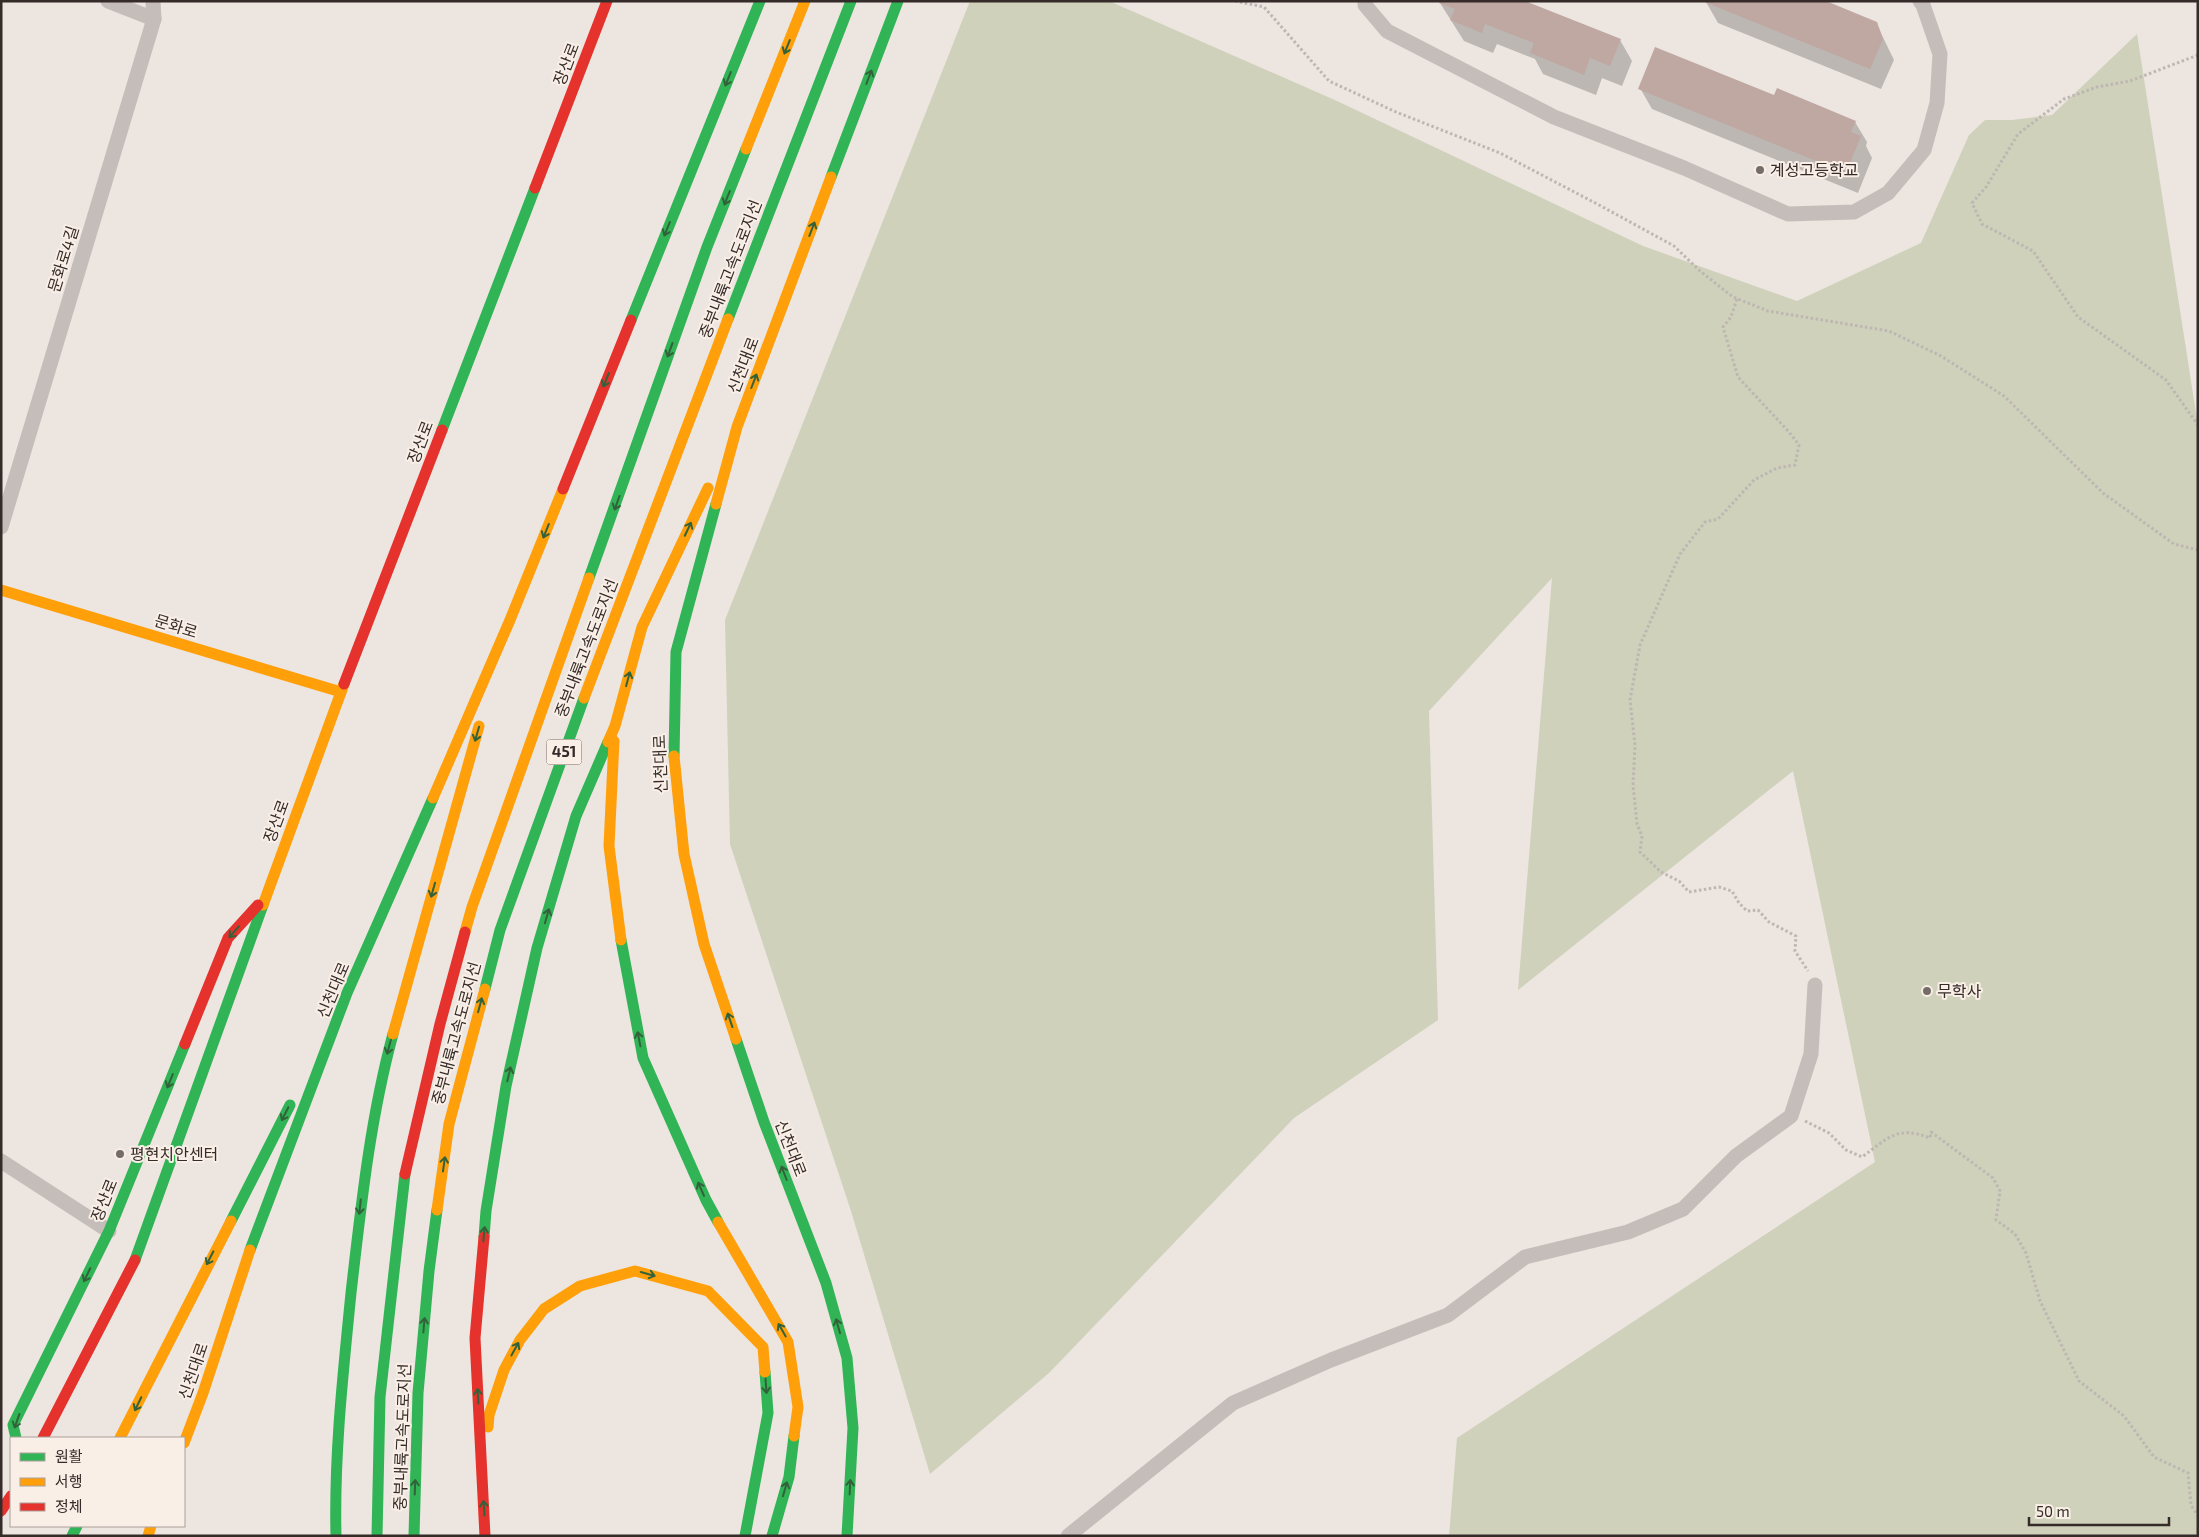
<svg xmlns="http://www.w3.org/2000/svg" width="2199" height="1537" viewBox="0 0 2199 1537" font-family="'Exo 2','Noto Sans KR',sans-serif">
<rect width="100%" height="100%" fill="#ece5e0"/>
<!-- green -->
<path fill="#cfd1bb" d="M 970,1 L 1109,1 L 1337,101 L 1643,246 L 1797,301 L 1921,243 L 1969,135 L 1985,120 L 2012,120 L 2052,115 L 2137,34 L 2198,426 L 2198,1536 L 1449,1536 L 1457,1438 L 1875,1162 L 1793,771 L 1518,990 L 1552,578 L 1429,711 L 1438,1020 L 1294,1118 L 1049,1373 L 930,1474 L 851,1211 L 730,844 L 725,620 Z"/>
<!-- shadow -->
<g fill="#0003">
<path d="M 1706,2 L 1876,23 L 1894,60 L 1881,89 L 1718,23 Z"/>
<path d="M 1440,3 L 1620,40 L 1632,61 L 1622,86 L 1602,78 L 1596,95 L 1543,74 L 1535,59 L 1497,44 L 1493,53 L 1464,41 Z"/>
<path d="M 1640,88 L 1774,97 L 1855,122 L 1867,142 L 1866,146 L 1872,158 L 1858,193 L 1652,109 Z"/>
</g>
<!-- building -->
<g fill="#bfa7a2">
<path d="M 1440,1 L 1525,1 L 1621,39 L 1610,66 L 1590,58 L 1584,75 L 1530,53 L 1534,43 L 1485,24 L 1482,33 L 1450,20 L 1455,9 L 1439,3 Z"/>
<path d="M 1702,1 L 1826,1 L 1877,22 L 1883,39 L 1870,69 Z"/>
<path d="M 1655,47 L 1774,95 L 1777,88 L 1856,121 L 1851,132 L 1861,136 L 1846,173 L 1638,89 Z"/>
</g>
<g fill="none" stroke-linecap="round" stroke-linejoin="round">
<!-- path -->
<g stroke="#beb6b2" stroke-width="3" stroke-dasharray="2.5 2.5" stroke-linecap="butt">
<path d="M 1235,1 L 1264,7 L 1329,81 L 1396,112 L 1500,153 L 1601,206 L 1674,246 L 1700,271 L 1733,297 L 1768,311 L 1889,331 L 1941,356 L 2004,396 L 2103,493 L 2174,544 L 2198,550"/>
<path d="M 2198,55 L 2130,81 L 2097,87 L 2064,99 L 2018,134 L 1986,187 L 1972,203 L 1982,224 L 2033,251 L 2078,317 L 2166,380 L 2198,425"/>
<path d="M 1737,299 L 1731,317 L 1723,327 L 1738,377 L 1789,432 L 1799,445 L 1795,465 L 1777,468 L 1754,480 L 1718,519 L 1705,522 L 1680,554 L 1640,645 L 1630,700 L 1635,745 L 1633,785 L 1637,824 L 1642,836 L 1640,852 L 1661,872 L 1679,881 L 1689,892 L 1719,887 L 1732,891 L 1739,903 L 1747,911 L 1758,910 L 1769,922 L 1796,936 L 1795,951 L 1808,971"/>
<path d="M 1805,1121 L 1829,1133 L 1846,1150 L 1862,1157 C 1888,1138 1897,1125 1930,1138 L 1931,1132 L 1993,1178 L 2000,1191 L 1996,1220 L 2015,1234 L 2026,1253 L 2040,1301 L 2079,1381 L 2124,1416 L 2154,1457 L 2188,1473 L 2191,1505 L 2198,1516"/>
</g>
<!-- street -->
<g stroke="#c5bdb9" stroke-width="15">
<path d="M 108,1 L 154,19"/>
<path d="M 1365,1 L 1365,5 L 1387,31 L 1554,117 L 1684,168 L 1788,214 L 1854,212 L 1888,193 L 1924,150 L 1937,103 L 1940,54 L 1923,5 L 1920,1"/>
<path d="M 1,527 L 154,19 L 153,1"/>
<path d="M 1,1161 L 109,1231"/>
<path d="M 1068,1536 L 1233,1403 L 1331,1360 L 1448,1315 L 1525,1257 L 1628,1232 L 1683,1209 L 1736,1156 L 1791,1116 L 1811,1054 L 1815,985"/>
</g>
<!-- fast -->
<g stroke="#30b455" stroke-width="11">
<path d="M 831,177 L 898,1"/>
<path d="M 728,319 L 851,1"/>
<path d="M 631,320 L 760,1"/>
<path d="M 442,430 L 535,188"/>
<path d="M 589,578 L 707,247 L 746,149"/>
<path d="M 674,756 L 676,652 L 716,504"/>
<path d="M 621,940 L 643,1058 L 706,1200 L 718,1222"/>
<path d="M 485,989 L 500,930 L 584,698"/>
<path d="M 736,1039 L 764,1122 L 826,1283 L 847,1358 L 853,1428 L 847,1536"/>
<path d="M 231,1221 L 290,1105"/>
<path d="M 484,1237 L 486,1211 L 506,1086 L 537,948 L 576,816 L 608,742"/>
<path d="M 250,1250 L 347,993 L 433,798"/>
<path d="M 135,1260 L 263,905"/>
<path d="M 16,1438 L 13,1425 L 109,1231 L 185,1044"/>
<path d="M 72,1536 L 77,1526"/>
<path d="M 336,1536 C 334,1455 343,1374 351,1293 C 361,1206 370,1119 393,1034"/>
<path d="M 377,1536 L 380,1397 L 405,1174"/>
<path d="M 414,1536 L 418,1393 L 429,1271 L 437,1210"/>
<path d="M 745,1536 L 768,1413 L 765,1372"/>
<path d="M 772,1536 L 789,1477 L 794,1436"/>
</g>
<!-- slow -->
<g stroke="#ff9f0a" stroke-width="11">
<path d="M 746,149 L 805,1"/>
<path d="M 716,504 L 737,427 L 831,177"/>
<path d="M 1,590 L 341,692"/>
<path d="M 584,698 L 728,319"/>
<path d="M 614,741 L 609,846 L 621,940"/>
<path d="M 608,742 L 615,726 L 642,627 L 708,488"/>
<path d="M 674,756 L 684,854 L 704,944 L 736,1039"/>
<path d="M 433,798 L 510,620 L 563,489"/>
<path d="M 263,905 L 344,684"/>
<path d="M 465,932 L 472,907 L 589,578"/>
<path d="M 393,1034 L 479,726"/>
<path d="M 437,1210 L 449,1124 L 485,989"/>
<path d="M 718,1222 L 788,1342 L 798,1407 L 794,1436"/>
<path d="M 488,1427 L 489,1415 L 504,1370 L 520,1340 L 544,1309 L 580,1286 L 635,1271 L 708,1291 L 763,1347 L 765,1372"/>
<path d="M 120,1438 L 231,1221"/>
<path d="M 184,1443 L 203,1393 L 250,1250"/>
<path d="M 148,1536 L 151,1526"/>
</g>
<!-- jam -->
<g stroke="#e5322d" stroke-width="11">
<path d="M 535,188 L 607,1"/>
<path d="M 563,489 L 631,320"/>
<path d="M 344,684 L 442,430"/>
<path d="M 185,1044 L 228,938 L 258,905"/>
<path d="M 405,1174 L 440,1024 L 465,932"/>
<path d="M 484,1237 L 475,1338 L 485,1536"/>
<path d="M 43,1438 L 135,1260"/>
<path d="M 1,1511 L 11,1496"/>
</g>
</g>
<!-- one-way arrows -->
<defs><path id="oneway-shaft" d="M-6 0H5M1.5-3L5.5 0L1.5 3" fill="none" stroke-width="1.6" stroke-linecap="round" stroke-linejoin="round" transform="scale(1.25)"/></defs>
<g stroke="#33623a">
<use href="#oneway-shaft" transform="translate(787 47) rotate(112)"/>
<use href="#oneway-shaft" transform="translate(869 77) rotate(-69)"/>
<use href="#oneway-shaft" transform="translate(728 79) rotate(112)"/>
<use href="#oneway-shaft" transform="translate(727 198) rotate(112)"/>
<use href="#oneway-shaft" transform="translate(667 229) rotate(112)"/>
<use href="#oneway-shaft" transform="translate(812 229) rotate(-69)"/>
<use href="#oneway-shaft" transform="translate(670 350) rotate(110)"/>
<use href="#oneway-shaft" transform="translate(606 380) rotate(112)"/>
<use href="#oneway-shaft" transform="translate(754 381) rotate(-69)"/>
<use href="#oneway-shaft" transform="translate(617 503) rotate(110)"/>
<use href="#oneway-shaft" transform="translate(688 529) rotate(-65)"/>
<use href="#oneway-shaft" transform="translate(546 531) rotate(112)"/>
<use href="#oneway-shaft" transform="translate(628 679) rotate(-75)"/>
<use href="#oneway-shaft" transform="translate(477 734) rotate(106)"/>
<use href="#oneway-shaft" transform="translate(433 890) rotate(106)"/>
<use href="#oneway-shaft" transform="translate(547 916) rotate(-74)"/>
<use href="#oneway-shaft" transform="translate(234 932) rotate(131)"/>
<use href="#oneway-shaft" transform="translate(480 1005) rotate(-75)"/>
<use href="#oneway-shaft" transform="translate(730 1020) rotate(-109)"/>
<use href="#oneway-shaft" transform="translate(639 1039) rotate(-101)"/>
<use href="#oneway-shaft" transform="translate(389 1047) rotate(105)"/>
<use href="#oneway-shaft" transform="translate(509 1074) rotate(-77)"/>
<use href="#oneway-shaft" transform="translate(170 1081) rotate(112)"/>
<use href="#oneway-shaft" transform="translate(285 1114) rotate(117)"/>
<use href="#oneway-shaft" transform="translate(444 1164) rotate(-82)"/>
<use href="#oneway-shaft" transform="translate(784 1173) rotate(-111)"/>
<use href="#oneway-shaft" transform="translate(701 1189) rotate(-114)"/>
<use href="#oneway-shaft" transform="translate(360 1207) rotate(96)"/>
<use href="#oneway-shaft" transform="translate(484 1234) rotate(-85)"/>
<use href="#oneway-shaft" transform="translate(210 1258) rotate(117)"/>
<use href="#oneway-shaft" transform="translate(648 1274) rotate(16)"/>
<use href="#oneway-shaft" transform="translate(87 1275) rotate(116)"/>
<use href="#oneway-shaft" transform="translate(424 1325) rotate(-85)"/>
<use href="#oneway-shaft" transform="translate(838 1326) rotate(-106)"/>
<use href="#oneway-shaft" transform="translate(782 1330) rotate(-120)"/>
<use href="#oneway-shaft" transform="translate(515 1349) rotate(-61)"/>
<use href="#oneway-shaft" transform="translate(766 1386) rotate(86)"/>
<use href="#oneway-shaft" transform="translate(478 1396) rotate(-93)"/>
<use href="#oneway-shaft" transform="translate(138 1404) rotate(116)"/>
<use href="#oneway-shaft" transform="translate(17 1421) rotate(109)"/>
<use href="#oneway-shaft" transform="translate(415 1487) rotate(-88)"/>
<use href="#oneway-shaft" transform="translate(850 1487) rotate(-87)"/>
<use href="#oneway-shaft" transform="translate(785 1489) rotate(-74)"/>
<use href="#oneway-shaft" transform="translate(484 1508) rotate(-94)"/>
</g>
<!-- markers -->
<g fill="#756c68" stroke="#f9efe7" stroke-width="2">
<circle cx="1760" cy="170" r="5"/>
<circle cx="1927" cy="991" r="5"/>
<circle cx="120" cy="1154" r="5"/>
</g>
<g text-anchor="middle" stroke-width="4" stroke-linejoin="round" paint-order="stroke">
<!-- shield labels -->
<rect fill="#f9efe7" stroke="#706661" stroke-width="1" x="546.5" y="739.5" width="35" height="25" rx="4"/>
<g font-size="15" font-weight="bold" fill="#352b28">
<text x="564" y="757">451</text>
</g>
<!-- street labels -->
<g font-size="16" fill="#352b28" stroke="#f9efe7">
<text transform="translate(566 64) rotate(-69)" y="6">장산로</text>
<text transform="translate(63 259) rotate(-73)" y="6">문화로4길</text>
<text transform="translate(730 269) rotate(-69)" y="6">중부내륙고속도로지선</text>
<text transform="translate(743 365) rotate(-69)" y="6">신천대로</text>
<text transform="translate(420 442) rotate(-69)" y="6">장산로</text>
<text transform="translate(176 626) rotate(17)" y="6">문화로</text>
<text transform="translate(586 648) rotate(-69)" y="6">중부내륙고속도로지선</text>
<text transform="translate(660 764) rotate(-92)" y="6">신천대로</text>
<text transform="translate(276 821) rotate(-70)" y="6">장산로</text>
<text transform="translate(333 990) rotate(-67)" y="6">신천대로</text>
<text transform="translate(456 1033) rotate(-75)" y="6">중부내륙고속도로지선</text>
<text transform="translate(791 1148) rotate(69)" y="6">신천대로</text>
<text transform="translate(104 1200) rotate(-68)" y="6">장산로</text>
<text transform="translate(193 1371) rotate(-71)" y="6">신천대로</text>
<text transform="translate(402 1437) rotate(-88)" y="6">중부내륙고속도로지선</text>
</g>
<!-- poi labels -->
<g font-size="16" fill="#352b28" stroke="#f9efe7" text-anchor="start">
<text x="1770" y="176">계성고등학교</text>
<text x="1937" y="997">무학사</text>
<text x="130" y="1160">평현치안센터</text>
</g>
</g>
<!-- border -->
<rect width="2199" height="1537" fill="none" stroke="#352b28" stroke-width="5"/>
<!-- legend -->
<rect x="10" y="1437" width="175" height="90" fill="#f9efe7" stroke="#aba19b"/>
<rect x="20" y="1453" width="25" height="8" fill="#30b455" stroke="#aba19b"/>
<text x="55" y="1462" font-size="15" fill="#352b28">원활</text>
<rect x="20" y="1478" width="25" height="8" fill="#ff9f0a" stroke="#aba19b"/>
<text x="55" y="1487" font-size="15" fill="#352b28">서행</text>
<rect x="20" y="1503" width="25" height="8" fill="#e5322d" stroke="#aba19b"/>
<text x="55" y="1512" font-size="15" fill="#352b28">정체</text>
<!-- scale -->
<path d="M2029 1517v8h140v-8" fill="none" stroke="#352b28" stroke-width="2.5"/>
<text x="2036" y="1517" font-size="15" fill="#352b28" stroke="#f9efe7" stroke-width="4" paint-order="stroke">50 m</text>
</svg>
